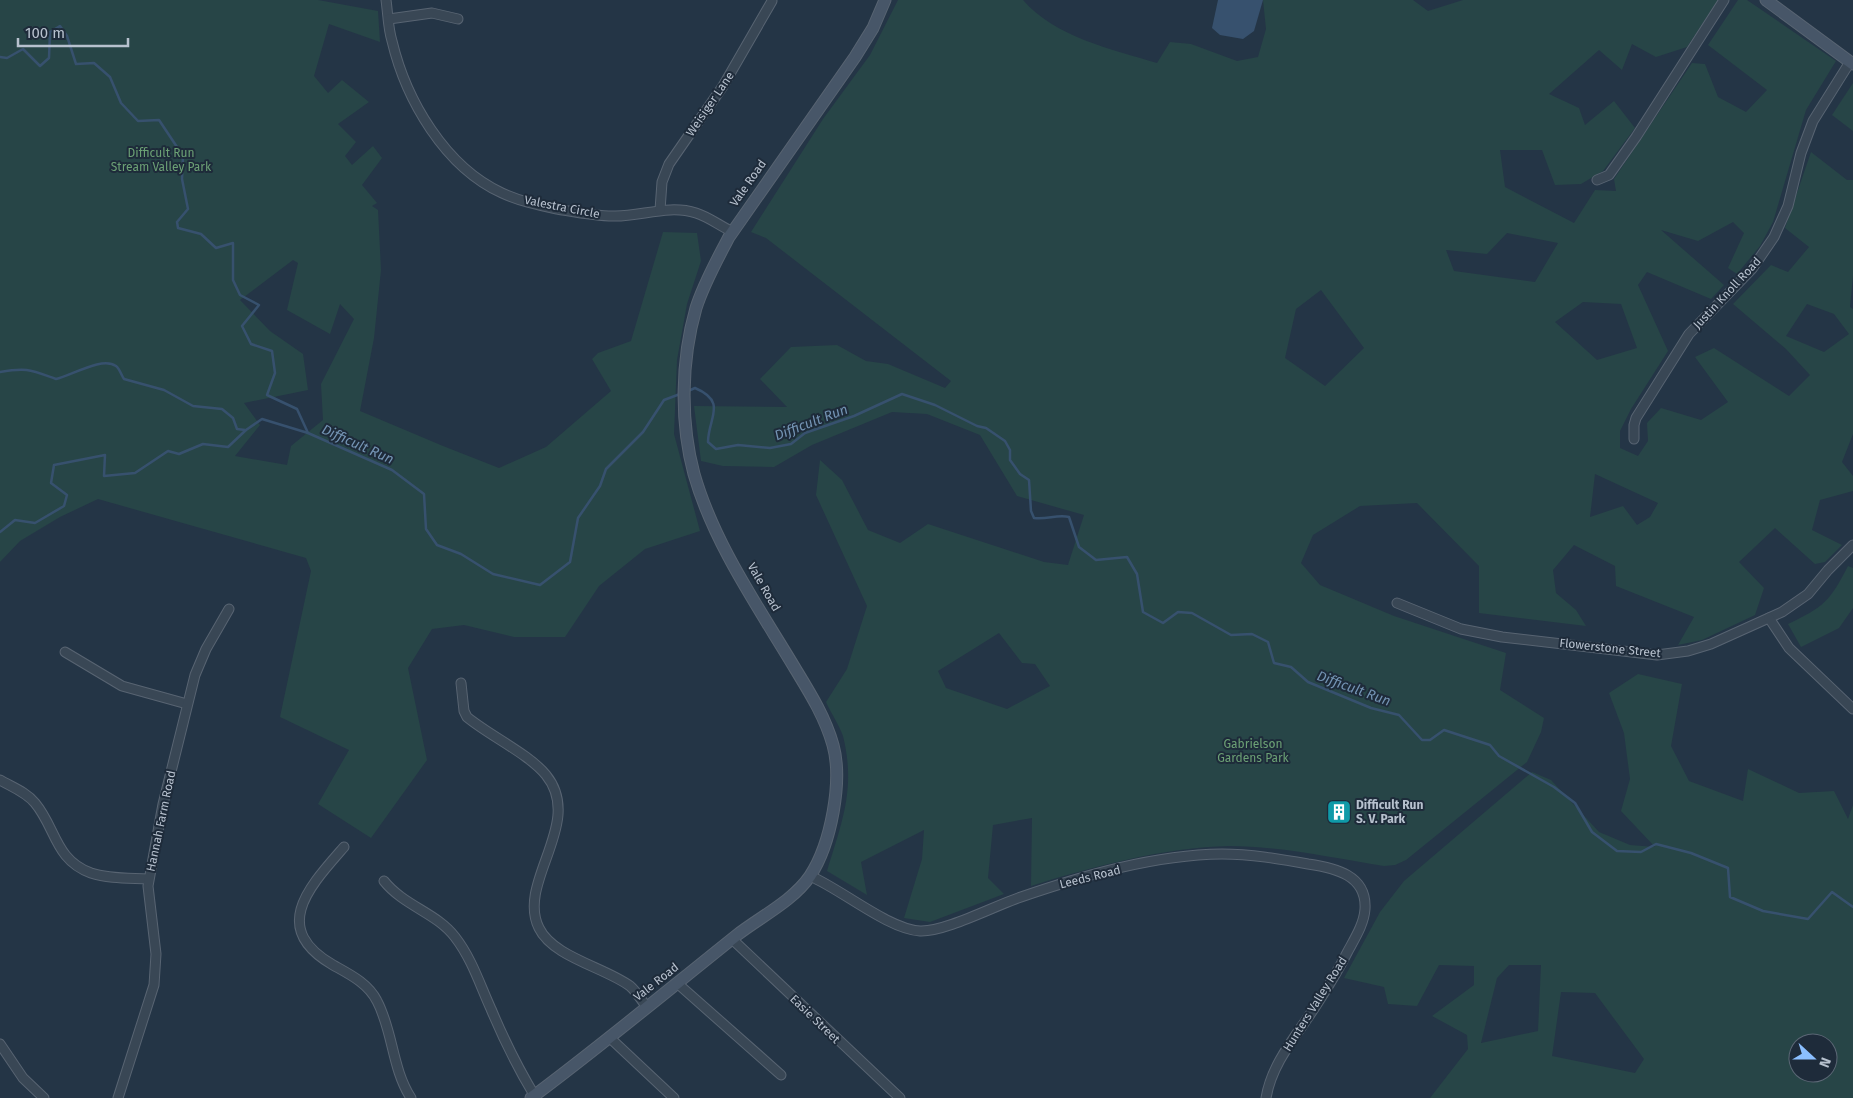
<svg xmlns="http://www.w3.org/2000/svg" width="1853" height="1098" viewBox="0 0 1853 1098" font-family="'Fira Sans',sans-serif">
<rect width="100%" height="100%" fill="#243546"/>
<!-- green -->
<g fill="#274547" fill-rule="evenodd">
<path d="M 0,0 L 318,0 L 378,11 L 380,42 L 329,24 L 314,76 L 328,93 L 342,80 L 369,102 L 338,124 L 356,142 L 345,156 L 352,165 L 373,146 L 382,158 L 362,185 L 377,203 L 372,206 L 378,210 L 381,270 L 374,338 L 360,411 L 443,446 L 499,468 L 546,447 L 611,391 L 592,359 L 598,353 L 631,341 L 663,232 L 697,233 L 701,261 L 687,304 L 677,360 L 674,434 L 700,531 L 645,549 L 599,586 L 565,637 L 514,637 L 464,625 L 432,629 L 408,668 L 427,760 L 371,838 L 318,804 L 349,750 L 280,717 L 311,571 L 306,558 L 98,499 L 60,517 L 20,541 L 0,562 ZM 293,260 L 298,263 L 287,310 L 330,334 L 340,304 L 354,319 L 321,384 L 323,420 L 291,446 L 287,465 L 235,456 L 260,425 L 244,403 L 308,390 L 303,354 L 270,331 L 240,300 Z"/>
<path d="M 898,0 L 1023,0 C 1055,37 1111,49 1157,63 L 1170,42 L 1191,44 L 1237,61 L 1258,57 L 1266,29 L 1263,0 L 1413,0 L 1428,11 L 1463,0 L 1718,0 L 1687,47 L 1656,57 L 1632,44 L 1622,70 L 1599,50 L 1549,94 L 1579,108 L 1585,125 L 1614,101 L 1635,128 L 1603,171 L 1581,184 L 1555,185 L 1542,150 L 1500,150 L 1505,187 L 1574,223 L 1595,190 L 1616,191 L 1614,179 L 1692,63 L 1705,64 L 1718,97 L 1746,112 L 1767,90 L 1708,45 L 1738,0 L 1747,0 L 1836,61 L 1806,110 L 1773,222 L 1760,246 L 1737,274 L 1728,268 L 1744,233 L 1733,222 L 1698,241 L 1661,230 L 1724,285 L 1711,299 L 1647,272 L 1638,285 L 1668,351 L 1631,409 L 1620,431 L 1620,448 L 1638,456 L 1648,441 L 1647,423 L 1661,408 L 1701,420 L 1728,402 L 1695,357 L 1714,348 L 1789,396 L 1810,375 L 1786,349 L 1733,304 L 1771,265 L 1788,272 L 1809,247 L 1785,228 L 1811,152 L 1847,180 L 1853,180 L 1853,276 L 1850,307 L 1853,309 L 1853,434 L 1842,462 L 1853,476 L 1853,491 L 1820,500 L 1812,530 L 1842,545 L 1825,562 L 1815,564 L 1775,528 L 1739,562 L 1764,588 L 1755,615 L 1702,640 L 1678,645 L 1694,617 L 1616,586 L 1615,566 L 1574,545 L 1553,570 L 1556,593 L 1576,610 L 1586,626 L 1479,613 L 1479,566 L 1417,503 L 1360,506 L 1313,535 L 1301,563 L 1320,585 L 1394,616 L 1506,653 L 1500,690 L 1544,718 L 1541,732 L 1527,762 L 1406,860 L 1395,865 L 1384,866 C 1334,858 1281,846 1229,846 C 1166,847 1091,867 1031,886 L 1032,818 L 993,825 L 988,878 L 1004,894 L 930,922 L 904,918 L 922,859 L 924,830 L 861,862 L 867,895 L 827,871 C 842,822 856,788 843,736 C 839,725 831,713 826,702 L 847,669 L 867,606 L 816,495 L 820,460 L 842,480 L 868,530 L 900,543 L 928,524 L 1044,562 L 1068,565 L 1084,515 L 1017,496 L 980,435 L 927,414 L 892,412 L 812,445 L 774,467 L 723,466 L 701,461 L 694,406 L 787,407 L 760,379 L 791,347 L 837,345 L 866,361 L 888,364 L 945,388 L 951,381 L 766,238 L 751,232 L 823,119 L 870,55 ZM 1507,233 L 1558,243 L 1535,282 L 1454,271 L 1446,250 L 1487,254 ZM 1321,290 L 1364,348 L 1325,386 L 1285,358 L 1296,309 ZM 1583,302 L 1621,304 L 1637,348 L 1597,360 L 1555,322 ZM 1807,304 L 1834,314 L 1849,334 L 1824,352 L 1786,336 ZM 1595,474 L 1658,503 L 1650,517 L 1637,525 L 1623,506 L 1590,517 ZM 999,633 L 1022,663 L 1035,664 L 1050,686 L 1007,709 L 946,688 L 938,671 Z"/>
<path d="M 1853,83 L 1853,131 L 1832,115 Z"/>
<path d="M 1848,566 L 1853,568 L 1853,608 L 1839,628 L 1801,647 L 1788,624 C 1824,607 1830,601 1848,566 Z"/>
<path d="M 1638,674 L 1682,684 L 1671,746 L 1689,781 L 1743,801 L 1748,769 L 1799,793 L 1834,791 L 1848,819 L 1853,805 L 1853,1098 L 1430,1098 L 1468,1049 L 1467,1035 L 1432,1016 L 1474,985 L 1474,966 L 1439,965 L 1417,1006 L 1388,1004 L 1384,987 L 1344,978 L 1380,912 L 1404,881 L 1532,772 L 1551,780 L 1599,832 L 1630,845 L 1655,847 L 1621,811 L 1630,779 L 1624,733 L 1609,693 ZM 1509,965 L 1541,965 L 1538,1031 L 1481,1043 L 1497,978 ZM 1561,992 L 1595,993 L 1644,1059 L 1635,1073 L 1552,1056 ZM 1798,1043 L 1828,1043 L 1828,1073 L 1798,1073 Z"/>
</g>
<!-- water -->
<path fill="#37516e" d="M 1218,0 L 1263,0 L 1254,31 L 1243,39 L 1220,35 L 1212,28 Z"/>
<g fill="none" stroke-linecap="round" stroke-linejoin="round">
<!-- stream -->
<g stroke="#37516e" stroke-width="2.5">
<path d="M 0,57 L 7,58 L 23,49 L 40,66 L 49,58 L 50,32 L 60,26 L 67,36 L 76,64 L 94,63 L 110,77 L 121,103 L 138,121 L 159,120 L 183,156 L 182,179 L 188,209 L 177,222 L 178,228 L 201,234 L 216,248 L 233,243 L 233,280 L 240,295 L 259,305 L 242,326 L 251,344 L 272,351 L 275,373 L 267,395 L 297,409 L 308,433 L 392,470 L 424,494 L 426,529 L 437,545 L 461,554 L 493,574 L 540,585 L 570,562 L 578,518 L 600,486 L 606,469 L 643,432 L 664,400 L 680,394"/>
<path d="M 0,372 C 27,367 31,370 56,379 C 71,376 102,356 116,366 C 120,369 121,375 124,379 L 164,390 L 193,406 L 222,409 L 233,418 L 237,429 L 245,430"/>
<path d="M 688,391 L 695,388 C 728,402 708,418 708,442 L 716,449 L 738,445 L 770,448 L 791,444 L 805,433 L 854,416 L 902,394 L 935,405 L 977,426 L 986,428 L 1005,441 L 1010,450 L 1010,460 L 1020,474 L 1029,480 L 1031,511 L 1034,518 C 1047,520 1057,514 1069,517 L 1079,547 L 1096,560 L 1127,557 L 1137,574 L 1143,612 L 1163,623 L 1178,612 L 1192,613 L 1231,635 L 1252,634 L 1268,642 L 1274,663 L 1291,667 L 1308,682 L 1371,708 L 1399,715 L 1422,740 L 1430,740 L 1444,730 L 1490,745 L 1499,756 L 1554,787 L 1575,803 L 1592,832 L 1617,851 L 1641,852 L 1656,844 L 1691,853 L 1728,868 L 1730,897 L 1763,911 L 1808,919 L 1832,892 L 1853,907"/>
<path d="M 0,532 L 15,520 L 35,523 L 64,506 L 67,495 L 51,483 L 54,465 L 105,455 L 104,476 L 135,473 L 168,451 L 179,454 L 203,444 L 228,447 L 246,430 L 262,419 L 308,433"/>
</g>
<defs>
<g id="street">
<path d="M 386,0 C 388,14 388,28 392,41 C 406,100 445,167 502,193 C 519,201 538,205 557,209 C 575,212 594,216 613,216 C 640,217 668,204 696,213 C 709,217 720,226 733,232"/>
<path d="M 389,19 L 432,13 L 458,19"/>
<path d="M 1597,180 L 1609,175 L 1636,137 L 1724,0"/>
<path d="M 660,210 L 662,182 L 669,164 L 723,86 L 772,1"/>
<path d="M 1634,439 L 1634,425 L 1636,418 L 1689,334 L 1752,269 L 1774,237 L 1788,206 L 1801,153 L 1813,121 L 1850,62"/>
<path d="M 1397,603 L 1461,629 L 1502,637 L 1657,655 L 1688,651 L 1711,644 L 1782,612 L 1808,594 L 1828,570 L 1853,545"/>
<path d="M 1769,618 L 1789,648 L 1853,709"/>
<path d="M 65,652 L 122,686 L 187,704"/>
<path d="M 461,683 L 464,711 L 467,717 C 490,736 529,754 546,775 C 585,823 516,882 539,928 C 553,957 604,967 630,986 C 637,992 641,1000 647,1007"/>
<path d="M 0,780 C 12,787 26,792 35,803 C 56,828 55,860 91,873 C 109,879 129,878 148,879"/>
<path d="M 344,847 C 310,886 269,928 333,965 C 349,974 368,983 377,1001 C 393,1031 392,1069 411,1098"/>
<path d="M 810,876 C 841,889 888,929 920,931 C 945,932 994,906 1021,897 C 1085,875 1154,855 1222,854 C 1251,854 1280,859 1308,864 C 1335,868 1367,875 1365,909 C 1364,924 1355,938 1348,951 C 1339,969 1328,987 1317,1004 C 1298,1034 1272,1062 1266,1098"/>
<path d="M 384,881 C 404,906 437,913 455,937 C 472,959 480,985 491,1009 C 504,1040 519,1070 536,1098"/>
<path d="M 732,939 L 900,1098"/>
<path d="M 677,983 L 781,1075"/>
<path d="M 609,1037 L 674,1098"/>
<path d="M 0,1044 L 23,1078 L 44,1098"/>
<path d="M 118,1098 L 154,985 L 156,954 L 148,886 L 163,804 L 195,675 L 206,649 L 229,609"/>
</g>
<g id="secondary">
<path d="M 1766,0 L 1853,64"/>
<path d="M 531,1098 C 601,1046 668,990 737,935 C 760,917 793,901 810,876 C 831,844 843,781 833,745 C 825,717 810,693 796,670 C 759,608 714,544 694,474 C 680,422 681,360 696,308 C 704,283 717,260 729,237 L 855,57 L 873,28 L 885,0"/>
</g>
</defs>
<!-- street casing -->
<use href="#street" stroke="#586472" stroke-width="11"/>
<!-- secondary casing -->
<use href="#secondary" stroke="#586472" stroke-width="13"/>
<!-- street -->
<use href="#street" stroke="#394755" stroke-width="9"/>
<!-- secondary -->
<use href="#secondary" stroke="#475668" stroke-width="11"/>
</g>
<!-- icons -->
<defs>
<symbol id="building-square" viewBox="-11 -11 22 22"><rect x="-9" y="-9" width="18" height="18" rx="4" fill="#0f9aa8" stroke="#1e2b3a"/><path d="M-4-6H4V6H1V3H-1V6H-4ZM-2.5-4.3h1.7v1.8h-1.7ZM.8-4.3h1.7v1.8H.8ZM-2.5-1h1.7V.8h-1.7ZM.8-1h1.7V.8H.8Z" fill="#fff"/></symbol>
</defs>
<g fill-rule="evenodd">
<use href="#building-square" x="1325" y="798" width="28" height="28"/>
</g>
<g text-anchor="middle" stroke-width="4" stroke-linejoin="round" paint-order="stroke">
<!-- street labels -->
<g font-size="12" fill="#b7c1ce" stroke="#1e2b3a">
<text transform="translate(710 104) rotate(-56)" y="4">Weisiger Lane</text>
<text transform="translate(748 183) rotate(-55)" y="4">Vale Road</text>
<text transform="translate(562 207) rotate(11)" y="4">Valestra Circle</text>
<text transform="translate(1727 293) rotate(-47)" y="4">Justin Knoll Road</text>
<text transform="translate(764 587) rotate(60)" y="4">Vale Road</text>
<text transform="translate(1610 648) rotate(6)" y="4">Flowerstone Street</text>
<text transform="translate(161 821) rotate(-78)" y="4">Hannah Farm Road</text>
<text transform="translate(1090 877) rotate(-14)" y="4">Leeds Road</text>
<text transform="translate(656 982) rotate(-38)" y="4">Vale Road</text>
<text transform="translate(1315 1004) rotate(-58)" y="4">Hunters Valley Road</text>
<text transform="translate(815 1019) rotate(44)" y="4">Easie Street</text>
</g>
<!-- park labels -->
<g font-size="12" fill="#6ca175" stroke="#1e2b3a">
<text x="161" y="157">Difficult Run<tspan x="161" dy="14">Stream Valley Park</tspan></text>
<text x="1253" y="748">Gabrielson<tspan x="1253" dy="14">Gardens Park</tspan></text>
</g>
<!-- poi labels -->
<g font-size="12" font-weight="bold" fill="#b7c1ce" stroke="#1e2b3a" text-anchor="start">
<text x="1356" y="809">Difficult Run<tspan x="1356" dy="14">S. V. Park</tspan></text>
</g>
<!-- water labels -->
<g font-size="14" font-style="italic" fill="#7494b4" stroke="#1e2b3a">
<text transform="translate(811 422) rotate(-21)" y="5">Difficult Run</text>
<text transform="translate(358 444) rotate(24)" y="5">Difficult Run</text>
<text transform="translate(1354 688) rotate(20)" y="5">Difficult Run</text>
</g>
</g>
<!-- north arrow -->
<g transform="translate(1813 1058) rotate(111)"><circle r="24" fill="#1e2b3a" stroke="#5b6775"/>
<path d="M0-4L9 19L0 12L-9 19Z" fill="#8bbfff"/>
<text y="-8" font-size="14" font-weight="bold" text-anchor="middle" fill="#b7c1ce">N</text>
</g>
<!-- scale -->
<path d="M18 38v8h110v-8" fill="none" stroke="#b7c1ce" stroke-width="2.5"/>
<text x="25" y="38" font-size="15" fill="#b7c1ce" stroke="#1e2b3a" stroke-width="4" paint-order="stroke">100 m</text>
</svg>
